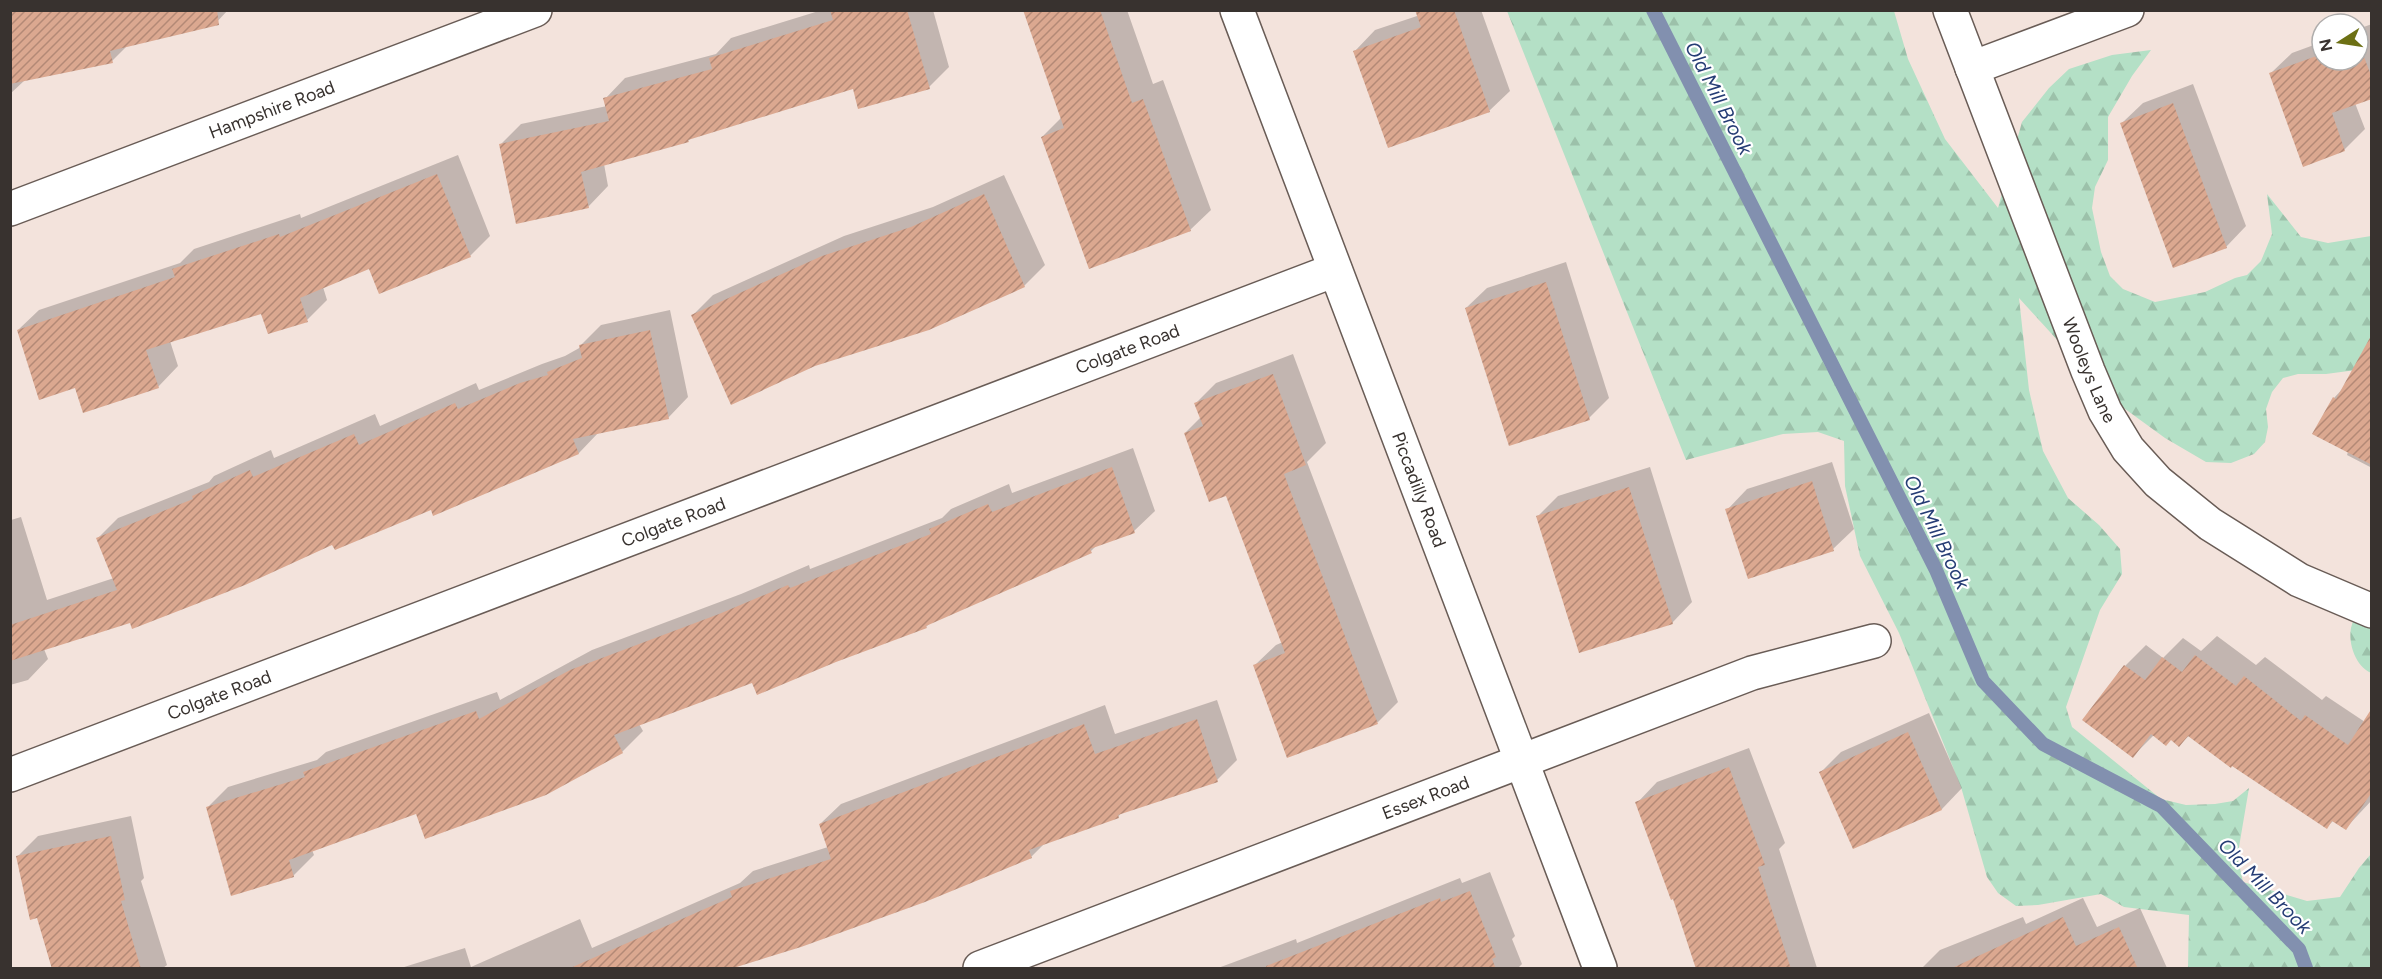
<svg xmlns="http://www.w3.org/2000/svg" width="2382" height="979" viewBox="0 0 2382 979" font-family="Figtree,sans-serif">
<defs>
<pattern id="forest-firs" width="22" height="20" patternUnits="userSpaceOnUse" patternTransform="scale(1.5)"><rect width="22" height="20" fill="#b4e0c6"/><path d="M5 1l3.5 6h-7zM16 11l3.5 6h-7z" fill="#9cc1aa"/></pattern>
<pattern id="building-hatch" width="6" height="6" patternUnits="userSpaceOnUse" patternTransform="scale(1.5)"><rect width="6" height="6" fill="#dba890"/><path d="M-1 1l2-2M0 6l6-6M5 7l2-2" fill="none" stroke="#b38976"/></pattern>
</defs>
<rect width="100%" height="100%" fill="#f3e3dc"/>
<!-- forest -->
<g fill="url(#forest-firs)">
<path d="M 1507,11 L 1894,11 L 1908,59 L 1945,139 L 1998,208 L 2022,122 L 2049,88 L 2069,69 L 2112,55 L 2151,50 L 2132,76 L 2108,117 L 2108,160 L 2095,187 L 2092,208 L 2101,252 L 2110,276 L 2123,289 L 2155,302 L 2205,292 L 2235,278 L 2247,275 L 2261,261 L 2272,234 L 2267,194 L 2301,237 L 2328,243 L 2371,236 L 2371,368 L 2326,374 L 2298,374 L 2283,378 L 2272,392 L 2266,409 L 2268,427 L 2265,442 L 2254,454 L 2231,463 L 2206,462 L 2165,438 L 2110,398 L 2019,298 L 2029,390 L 2043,451 L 2068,498 L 2099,525 L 2120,549 L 2122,574 L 2100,610 L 2066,707 L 2072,727 L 2161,799 L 2186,805 L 2215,804 L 2233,801 L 2249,788 L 2239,847 L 2238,859 L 2243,882 L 2307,901 L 2340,897 L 2359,868 L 2371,854 L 2371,968 L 2188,968 L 2189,915 L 2124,907 L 2101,894 L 2038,905 L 2016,906 L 1998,893 L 1987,877 L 1961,787 L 1899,633 L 1860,556 L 1845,486 L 1844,441 L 1818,432 L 1783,434 L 1686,460 Z"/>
<path d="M 2371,588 L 2371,673 C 2356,666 2348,645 2351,628 C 2354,615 2365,600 2371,588 Z"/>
</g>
<!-- shadow -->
<g fill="#0003">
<path d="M 10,10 L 228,10 L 214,25 L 128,45 L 112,61 L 25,80 L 10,94 Z"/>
<path d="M 822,10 L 933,10 L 949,67 L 929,87 L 854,87 L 691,138 L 688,141 L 604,164 L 608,186 L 588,207 L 500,145 L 521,124 L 607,106 L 605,99 L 625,78 L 716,54 L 731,38 Z"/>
<path d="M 1024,10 L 1127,10 L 1153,84 L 1163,80 L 1211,210 L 1190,230 L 1042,137 L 1062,117 Z"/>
<path d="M 1422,10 L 1481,10 L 1510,91 L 1489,111 L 1355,51 L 1375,30 L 1417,16 Z"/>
<path d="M 2372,24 L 2372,98 L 2355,103 L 2365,129 L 2344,150 L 2271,73 L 2292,53 L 2322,42 L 2322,60 L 2358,60 L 2358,29 Z"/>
<path d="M 2193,84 L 2246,226 L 2226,247 L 2122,123 L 2143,103 Z"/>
<path d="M 458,155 L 490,236 L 470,256 L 370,267 L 323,287 L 327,300 L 307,320 L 262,312 L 170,341 L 178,366 L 158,387 L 76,386 L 18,330 L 39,310 L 180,263 L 194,249 L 300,214 L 301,218 Z"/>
<path d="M 1004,175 L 1045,265 L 1024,286 L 693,315 L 713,295 L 844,236 L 933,207 Z"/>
<path d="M 1566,262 L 1609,398 L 1589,418 L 1466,308 L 1487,288 Z"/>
<path d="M 670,310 L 688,397 L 668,418 L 599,432 L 579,453 L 434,514 L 431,508 L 333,543 L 131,621 L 44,649 L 48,659 L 28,680 L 10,685 L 10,518 L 11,520 L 21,517 L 47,600 L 114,578 L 98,538 L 118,518 L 209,482 L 214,476 L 271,450 L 274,458 L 375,414 L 380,426 L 476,383 L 479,390 L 542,364 L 565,356 L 581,347 L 581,345 L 601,325 Z"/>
<path d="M 1293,354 L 1326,443 L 1307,462 L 1398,702 L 1378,722 L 1288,756 L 1255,665 L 1276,645 L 1283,642 L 1227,494 L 1185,433 L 1201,417 L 1196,403 L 1216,383 Z"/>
<path d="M 2372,357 L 2372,468 L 2347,455 L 2348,452 L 2334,398 Z"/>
<path d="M 1133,448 L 1155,511 L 1134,531 L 1097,545 L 1091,551 L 930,623 L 926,627 L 753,681 L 639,724 L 643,731 L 622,752 L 546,793 L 417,813 L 312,850 L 314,855 L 293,876 L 207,808 L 228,787 L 317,760 L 326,752 L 497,692 L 500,700 L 592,650 L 741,594 L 809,565 L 810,569 L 942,518 L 951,509 L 1009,484 L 1012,493 Z"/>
<path d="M 1832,462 L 1854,529 L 1833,549 L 1727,510 L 1747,489 Z"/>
<path d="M 1650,467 L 1692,602 L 1672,623 L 1537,517 L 1558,496 Z"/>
<path d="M 2217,636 L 2256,665 L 2265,657 L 2322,700 L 2326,696 L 2368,724 L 2372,720 L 2372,800 L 2345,829 L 2333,821 L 2327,827 L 2190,735 L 2179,745 L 2171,739 L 2154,735 L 2133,756 L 2125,666 L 2146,645 L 2163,658 L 2183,638 L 2201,651 Z"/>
<path d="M 1217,700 L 1237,760 L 1217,780 L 1122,812 L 1118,817 L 1045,843 L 1031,857 L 725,968 L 401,968 L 465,948 L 471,967 L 580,919 L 592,948 L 740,883 L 753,871 L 828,847 L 820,824 L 841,804 L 1105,705 L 1115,734 Z"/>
<path d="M 1929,713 L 1962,788 L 1942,809 L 1853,847 L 1821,772 L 1841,752 Z"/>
<path d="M 1749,748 L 1785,843 L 1779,849 L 1817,968 L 1697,968 L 1674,897 L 1637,803 L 1657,782 Z"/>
<path d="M 131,816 L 144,878 L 141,881 L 167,965 L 163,968 L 54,968 L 18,856 L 38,836 Z"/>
<path d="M 1490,872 L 1515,936 L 1512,939 L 1522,964 L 1518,968 L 1218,968 L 1296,939 L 1297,943 L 1460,878 L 1462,883 Z"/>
<path d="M 2083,898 L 2097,927 L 2140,908 L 2167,968 L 1922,968 L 1940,950 L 2023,917 L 2026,924 Z"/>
</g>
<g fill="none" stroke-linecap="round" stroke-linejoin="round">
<!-- stream -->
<path stroke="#8290af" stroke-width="14" d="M 1653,10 L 1936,570 L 1983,681 L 2043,744 L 2161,806 L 2299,949 L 2306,968"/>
</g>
<!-- building -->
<g fill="url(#building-hatch)">
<path d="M 10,10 L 217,10 L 219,25 L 110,51 L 113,63 L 10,84 Z"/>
<path d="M 830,10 L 907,10 L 930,89 L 858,109 L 853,89 L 688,140 L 689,142 L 581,172 L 589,208 L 516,224 L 499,144 L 609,121 L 603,98 L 712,69 L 709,58 L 833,20 Z"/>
<path d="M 1023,10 L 1100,10 L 1132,103 L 1143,99 L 1191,231 L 1089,269 L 1041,137 L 1064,128 Z"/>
<path d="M 1415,10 L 1454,10 L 1490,112 L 1388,148 L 1353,51 L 1421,27 Z"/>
<path d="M 2358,41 L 2372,78 L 2372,99 L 2332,113 L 2345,151 L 2303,167 L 2269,73 L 2322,54 L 2322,60 L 2358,60 Z"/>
<path d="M 2173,103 L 2227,248 L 2173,268 L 2120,123 Z"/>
<path d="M 437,174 L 471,257 L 379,294 L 369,269 L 300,298 L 308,322 L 268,334 L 261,314 L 146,350 L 159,388 L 83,413 L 75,388 L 39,400 L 17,330 L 175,277 L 172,269 L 279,234 L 280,237 Z"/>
<path d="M 984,194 L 1025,287 L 929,330 L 815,366 L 731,405 L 691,315 L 822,256 L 911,227 Z"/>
<path d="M 1546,282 L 1590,420 L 1509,446 L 1465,308 Z"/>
<path d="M 650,330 L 669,419 L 573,439 L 579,454 L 433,516 L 431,510 L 335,550 L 332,545 L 245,585 L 132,629 L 130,623 L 10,661 L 10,625 L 117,590 L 96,538 L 193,499 L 192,496 L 250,470 L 253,477 L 354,434 L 359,445 L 455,403 L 458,409 L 520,383 L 548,375 L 547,372 L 582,358 L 579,345 Z"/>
<path d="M 2372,334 L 2372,465 L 2312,434 L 2333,397 L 2336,399 Z"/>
<path d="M 1273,374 L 1306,465 L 1284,474 L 1378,724 L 1287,758 L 1253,665 L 1285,653 L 1226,496 L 1209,502 L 1184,433 L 1203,426 L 1194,403 Z"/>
<path d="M 1112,467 L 1135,533 L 1090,549 L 1092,553 L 926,626 L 927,628 L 836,662 L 757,695 L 752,683 L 614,735 L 623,753 L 546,795 L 425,839 L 416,814 L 289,860 L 294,877 L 231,896 L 206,807 L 305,777 L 303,772 L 476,711 L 479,719 L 570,670 L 719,614 L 788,585 L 790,588 L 931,534 L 929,529 L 988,504 L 992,512 Z"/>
<path d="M 1812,481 L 1834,551 L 1748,579 L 1725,509 Z"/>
<path d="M 1629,487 L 1673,624 L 1579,653 L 1536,516 Z"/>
<path d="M 2195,655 L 2236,686 L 2244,676 L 2301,721 L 2305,715 L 2348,745 L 2372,708 L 2372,792 L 2346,830 L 2332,821 L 2327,829 L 2232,766 L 2231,768 L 2188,736 L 2179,747 L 2171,740 L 2166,746 L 2151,734 L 2133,758 L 2082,720 L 2124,665 L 2145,680 L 2162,657 L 2182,672 Z"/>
<path d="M 1197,719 L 1218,782 L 1118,815 L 1119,818 L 1029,850 L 1032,858 L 925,902 L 801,947 L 730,969 L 568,969 L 732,897 L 730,891 L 831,859 L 819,824 L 1084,724 L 1095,754 Z"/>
<path d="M 1908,732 L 1942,810 L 1853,849 L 1819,772 Z"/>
<path d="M 1729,767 L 1765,865 L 1758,867 L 1791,969 L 1696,969 L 1673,899 L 1671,900 L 1635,802 Z"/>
<path d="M 111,836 L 125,900 L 121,901 L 141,969 L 52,969 L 37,918 L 30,920 L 16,856 Z"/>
<path d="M 1470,891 L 1496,957 L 1492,959 L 1496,969 L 1266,969 L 1266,966 L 1440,898 L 1441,902 Z"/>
<path d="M 2063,917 L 2076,946 L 2119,927 L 2138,969 L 1950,969 Z"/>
</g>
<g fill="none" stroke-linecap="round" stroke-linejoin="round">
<defs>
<g id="minor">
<path id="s1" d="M 1237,10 L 1600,968"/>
<path id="s2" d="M 1950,10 L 2088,371 L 2105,411 L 2128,449 L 2158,482 L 2210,524 L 2299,580 L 2372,611"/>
<path d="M 1972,68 L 2127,10"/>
<path id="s3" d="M 10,209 L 535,10"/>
<path id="s4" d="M 10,775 L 1335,270"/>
<path id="s5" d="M 980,968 L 1752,673 L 1874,641"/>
</g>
</defs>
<!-- minor casing -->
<use href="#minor" stroke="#695c56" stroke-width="36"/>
<!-- minor -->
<use href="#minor" stroke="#fff" stroke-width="33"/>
</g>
<g text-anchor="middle" stroke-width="4.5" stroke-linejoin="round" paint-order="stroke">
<!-- street labels -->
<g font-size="18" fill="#38322f" stroke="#fff">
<text dy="6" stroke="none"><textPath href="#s3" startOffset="280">Hampshire Road</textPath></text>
<text dy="6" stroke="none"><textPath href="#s4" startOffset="1196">Colgate Road</textPath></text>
<text dy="6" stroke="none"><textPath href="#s2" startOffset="386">Wooleys Lane</textPath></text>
<text dy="6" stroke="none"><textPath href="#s1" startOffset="513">Piccadilly Road</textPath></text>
<text dy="6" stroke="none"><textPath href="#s4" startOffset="710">Colgate Road</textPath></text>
<text dy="6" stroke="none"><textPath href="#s4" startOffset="224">Colgate Road</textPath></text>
<text dy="6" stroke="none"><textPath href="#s5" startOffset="477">Essex Road</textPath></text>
</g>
<!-- water labels -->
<g font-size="20" font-style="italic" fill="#263d75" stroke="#fff">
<text transform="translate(1719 98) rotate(63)" y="7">Old Mill Brook</text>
<text transform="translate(1937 532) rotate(64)" y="7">Old Mill Brook</text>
<text transform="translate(2265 886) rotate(46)" y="7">Old Mill Brook</text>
</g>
</g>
<!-- border -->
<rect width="2382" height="979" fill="none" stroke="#38322f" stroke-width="24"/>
<!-- north arrow -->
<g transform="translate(2340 42) rotate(258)"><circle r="28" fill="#ffffff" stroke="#afadac" stroke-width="1.5"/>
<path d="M0-4.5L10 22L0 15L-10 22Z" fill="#6d7014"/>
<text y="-9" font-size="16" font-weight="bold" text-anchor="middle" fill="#38322f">N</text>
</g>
</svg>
